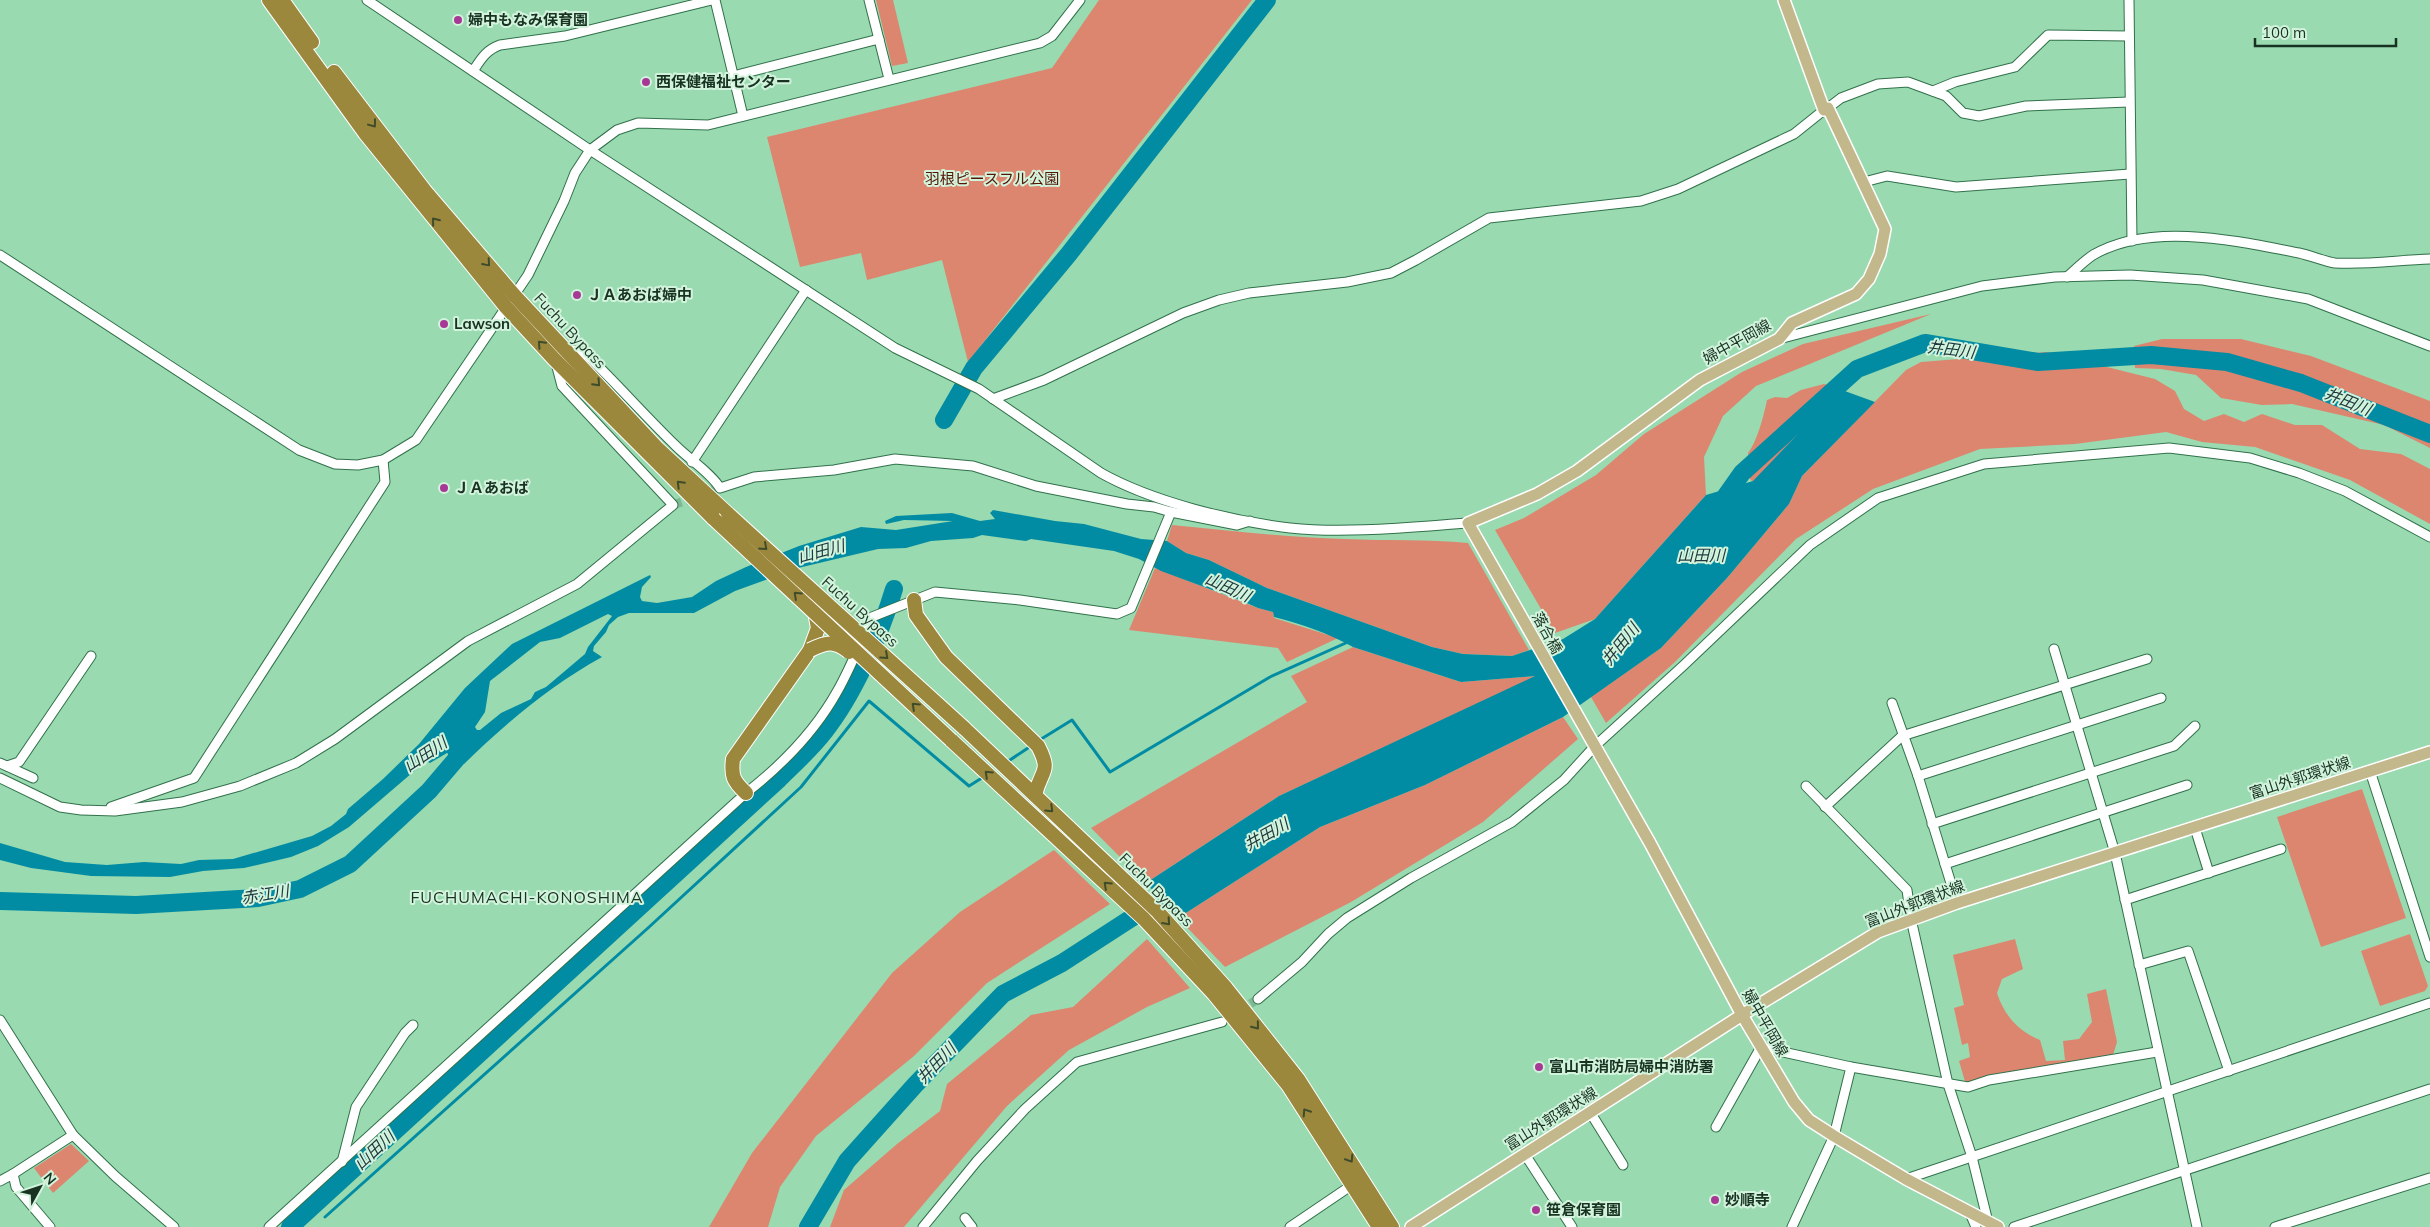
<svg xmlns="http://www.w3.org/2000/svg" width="2430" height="1227" viewBox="0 0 2430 1227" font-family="Mulish,'Noto Sans JP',sans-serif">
<rect width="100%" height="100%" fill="#99dab0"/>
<!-- green -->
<g fill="#dd866f">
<path d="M 876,0 L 893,0 L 908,63 L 892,66 Z"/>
<path d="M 1099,0 L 1252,0 L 968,362 L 942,260 L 867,280 L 861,253 L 800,267 L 767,137 L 1052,68 Z"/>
<path d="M 1931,314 L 1756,386 L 1723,416 L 1704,457 L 1706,495 L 1595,619 L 1555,633 L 1495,530 L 1524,518 L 1596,475 L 1644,434 L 1742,372 L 1803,344 Z"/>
<path d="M 2162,339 L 2241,339 L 2311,356 L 2430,401 L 2430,448 L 2384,425 L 2292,404 L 2262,405 L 2221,398 L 2196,375 L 2161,369 L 2135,368 L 2134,346 Z"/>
<path d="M 2047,352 L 2155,379 L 2175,391 L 2184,409 L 2204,421 L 2224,414 L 2244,422 L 2262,414 L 2295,425 L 2322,425 L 2360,449 L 2401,454 L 2430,469 L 2430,524 L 2350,480 L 2255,447 L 2202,442 L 2166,432 L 2075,444 L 1980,449 L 1873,489 L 1796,539 L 1675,662 L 1606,723 L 1591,697 L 1661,648 L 1727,578 L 1789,504 L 1802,476 L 1906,370 L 1921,362 Z"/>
<path d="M 1824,384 L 1831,386 L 1797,435 L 1753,482 L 1750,479 L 1748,453 C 1757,442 1764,415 1767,400 L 1775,397 L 1787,398 L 1801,390 Z"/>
<path d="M 1172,525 C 1230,531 1287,537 1345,539 C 1386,541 1427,539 1468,543 L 1529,650 L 1512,656 L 1463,654 L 1432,647 L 1267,588 L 1209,560 L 1186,553 L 1167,541 Z"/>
<path d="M 1155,568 L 1258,608 L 1273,612 L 1274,618 L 1338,638 L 1287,662 L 1278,648 L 1129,630 Z"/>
<path d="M 1353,647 L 1461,682 L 1537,676 L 1279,796 L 1146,883 L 1091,828 L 1307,702 L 1291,676 Z"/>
<path d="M 1563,717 L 1578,739 L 1483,822 L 1351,902 L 1225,967 L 1178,918 L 1320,827 L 1425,785 Z"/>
<path d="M 2362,789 L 2406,918 L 2321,947 L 2277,817 Z"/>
<path d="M 1054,850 L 1110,904 L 987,983 L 914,1056 L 816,1136 L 780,1187 L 768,1227 L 709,1227 L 752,1153 L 892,973 L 960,912 Z"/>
<path d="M 2410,934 L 2428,986 L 2425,991 L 2380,1006 L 2361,951 Z"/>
<path d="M 1147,939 L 1190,988 L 1147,1007 L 1069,1050 L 1007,1106 L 904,1227 L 830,1227 L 844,1190 L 897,1144 L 940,1111 L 947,1084 L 1031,1015 L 1073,1007 Z"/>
<path d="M 2015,939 L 2023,969 L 2002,979 L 1997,993 C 2004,1015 2018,1031 2040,1040 L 2046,1061 L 2065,1060 L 2063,1041 L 2079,1039 L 2092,1022 L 2087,994 L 2106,989 L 2117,1042 L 2112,1058 L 1975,1087 L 1966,1085 L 1959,1061 L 1970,1057 L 1968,1043 L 1962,1045 L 1954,1008 L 1964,1005 L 1953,955 Z"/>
<path d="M 71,1144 L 89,1161 L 53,1193 L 34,1168 Z"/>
</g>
<!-- water -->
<path fill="#028ca4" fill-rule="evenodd" d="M 1831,386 L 1875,402 L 1802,476 L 1789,504 L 1727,578 L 1661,648 L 1563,717 L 1425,785 L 1320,827 L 1178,918 L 1146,883 L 1279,796 L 1535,676 L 1461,682 L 1353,647 C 1328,633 1302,624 1274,617 L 1273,612 L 1258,608 L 1242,601 L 1161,571 L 1139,559 L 1114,551 L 1031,539 L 1026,541 L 982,535 L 973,538 L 931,541 L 906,548 L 878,549 L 798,568 L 735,591 L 694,613 L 629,613 L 618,617 L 609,625 L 606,632 L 594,646 L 593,651 L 602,657 C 550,686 507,722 464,764 L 453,753 L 447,753 L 430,763 L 426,761 L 349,827 L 318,846 L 291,857 L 244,868 L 203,871 L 170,877 L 91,876 L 31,868 L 0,860 L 0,843 L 65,862 L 107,865 L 144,862 L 181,864 L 199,860 L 233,859 L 312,836 L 331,826 L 346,814 L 348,809 L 383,779 L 419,744 L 465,688 L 512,644 L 650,575 L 651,577 L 642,587 L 640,597 L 642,601 L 657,603 L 692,597 L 716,581 L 746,567 L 799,546 L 861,527 L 896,530 L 953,521 L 904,520 L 886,524 L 885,521 L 896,516 L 952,513 L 980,521 L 995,519 L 990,513 L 993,510 L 1055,521 L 1084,524 L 1141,539 L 1167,541 L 1186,553 L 1209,560 L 1267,588 L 1432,647 L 1463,654 L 1512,656 L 1563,639 L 1595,619 L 1706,495 L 1753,481 L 1797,435 ZM 608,614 L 612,616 L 588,647 L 585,654 L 546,687 L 535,692 L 531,699 L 501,713 L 480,730 L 477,730 L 475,727 L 485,712 L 490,681 L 540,642 L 560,638 Z"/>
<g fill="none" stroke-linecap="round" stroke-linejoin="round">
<!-- stream -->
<g stroke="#028ca4" stroke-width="3">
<path d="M 1038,741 L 1072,720 L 1110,772 L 1270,677 L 1348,642"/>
<path d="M 1007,762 L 1031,746"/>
<path d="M 325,1217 L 648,928 L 801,787 L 869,701 L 969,786 L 985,776"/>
</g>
<!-- river -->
<g stroke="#028ca4" stroke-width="18">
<path d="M 944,420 L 974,368 L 1068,255 L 1267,0"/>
<path d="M 1718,507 L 1742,473 L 1857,369 L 1925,343 L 2038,362 L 2151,355 L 2227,362 L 2301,383 L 2430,434"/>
<path d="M 0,901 L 136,905 L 258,898 L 300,889 L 350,864 L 429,791 L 458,757 L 452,736"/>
<path d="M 290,1227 L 779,779 C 794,764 811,749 824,732 C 853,696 881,633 894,589"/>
<path d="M 808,1227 L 847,1161 L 915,1085 L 1003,994 L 1062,963 L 1181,886"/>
</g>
<!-- minor-tunnel -->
<g stroke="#7fb994" stroke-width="9" stroke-dasharray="9 4.5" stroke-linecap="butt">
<path d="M 673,505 L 720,488"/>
<path d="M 1239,1011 L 1258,999"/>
</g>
<defs>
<g id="minor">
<path d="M 367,0 L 590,150 L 895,348 L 979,389 L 1101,473 C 1153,502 1231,521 1290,528 C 1345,534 1412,527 1468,523"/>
<path d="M 715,0 L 743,116"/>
<path d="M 869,0 L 889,79"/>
<path d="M 2129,0 L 2132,241"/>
<path d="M 473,71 C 481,59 486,50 500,45 L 565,36 L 712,0"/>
<path d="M 733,76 L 879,39"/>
<path d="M 1933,91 L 1955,82 L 2015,67 L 2048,35 L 2129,36"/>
<path d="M 1828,108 L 1841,98 L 1878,84 L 1908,82 L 1946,96 L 1963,113 L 1979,116 L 2026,106 L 2129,102"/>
<path d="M 1864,182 L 1887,176 L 1956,187 L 2130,174"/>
<path d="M 0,255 L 299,450 L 335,464 L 358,465 L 383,460 L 416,440 L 528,275 L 564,201 L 575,173 L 590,150 L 617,130 L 638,123 L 708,125 L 1040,43 L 1052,36 L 1080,0"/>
<path d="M 2067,277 C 2075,270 2084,261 2093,255 C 2151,221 2237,241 2299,253 C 2309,255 2327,262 2335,263 C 2366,265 2399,260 2430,259"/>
<path d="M 1779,339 L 1982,286 L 2055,277 L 2130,275 L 2203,280 L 2308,299 L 2430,346"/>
<path d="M 568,352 L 577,350 L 588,356 C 618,385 646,417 676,446 C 690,460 710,472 720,488 L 754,477 L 834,470 L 895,459 L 973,466 L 1036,486 L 1127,504 L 1154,507 L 1171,512"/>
<path d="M 993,399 L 1044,380 L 1183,313 L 1219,300 L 1249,293 L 1347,282 L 1391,273 L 1416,260 L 1489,218 L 1641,201 L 1678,189 L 1794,134 L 1824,110"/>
<path d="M 692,462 L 806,290"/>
<path d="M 2054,649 L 2115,853 L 2197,1227"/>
<path d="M 1892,703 L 1918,776 L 1957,903"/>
<path d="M 0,763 L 33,778"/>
<path d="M 7,766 L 19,762 L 91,656"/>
<path d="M 2370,771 L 2430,957"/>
<path d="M 1918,776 L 2161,698"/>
<path d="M 0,778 L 60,807 L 81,810 L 115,811 L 182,802 L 240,786 L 296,763 L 335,739 L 468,641 L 577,584 L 673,505 L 562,386 L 556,363"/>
<path d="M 1806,786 L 1907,890 L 1911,919 L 1948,1084 L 1972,1157 L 1988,1222"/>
<path d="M 111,807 L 194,778 L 385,482 L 383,460"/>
<path d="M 1825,807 L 1902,736 L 2147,659"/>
<path d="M 1932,824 L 2174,746 L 2195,726"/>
<path d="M 2195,828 L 2209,873"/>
<path d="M 1945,864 L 2187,785"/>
<path d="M 2125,900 L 2281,849"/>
<path d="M 2139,965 L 2188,951 L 2229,1071"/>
<path d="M 1258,999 L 1302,962 L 1328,934 L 1347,918 L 1411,878 L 1512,822 L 1564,780 L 1594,747 L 1684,665 L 1810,545 L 1878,498 L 1984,464 L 2169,448 L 2250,458 L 2299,473 L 2345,491 L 2430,537"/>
<path d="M 0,1020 L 73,1135 L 115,1176 L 174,1227"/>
<path d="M 1590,1112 L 1623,1165"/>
<path d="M 1716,1127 L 1761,1047 L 1851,1067 L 1968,1087 L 1989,1080 L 2157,1052"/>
<path d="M 1524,1153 L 1572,1227"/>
<path d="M 342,1162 L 356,1107 L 405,1033 L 413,1025"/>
<path d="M 1906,1179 L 2430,1003"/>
<path d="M 0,1181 L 13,1174"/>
<path d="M 1970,1213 L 1976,1227"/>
<path d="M 965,1218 L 972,1227"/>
<path d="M 50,1227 L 16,1187 L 13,1174 L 73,1135"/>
<path d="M 269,1227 L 746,793 C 782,765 816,730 838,690 C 851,667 861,641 872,617 L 935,592 L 1020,600 L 1117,614 L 1131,608 L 1171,512 L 1237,525 L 1250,521"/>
<path d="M 923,1227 L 977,1161 L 1025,1109 L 1077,1062 L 1222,1022"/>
<path d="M 1290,1227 L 1352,1185"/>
<path d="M 1792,1227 L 1834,1136 L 1851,1067"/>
<path d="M 2014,1227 L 2430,1089"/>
<path d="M 2275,1227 L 2430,1178"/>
</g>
<g id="major">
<path d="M 1784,0 L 1824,110 L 1828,108 L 1885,229 L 1880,254 L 1869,279 L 1856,294 L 1792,323 L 1779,339 L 1700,380 L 1577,471 L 1537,494 L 1468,523 L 1650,843 L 1742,1015 L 1794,1102 L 1809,1120 L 1834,1136 L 1906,1179 L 1998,1227"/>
<path d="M 1411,1227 L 1742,1015 L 1878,932 L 1957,903 L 2430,752"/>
</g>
<g id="highway">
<path d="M 269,0 L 365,133 L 506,307 L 554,359 L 714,519"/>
<path d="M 282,0 L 312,42"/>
<path d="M 334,72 L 425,191 L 514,295 L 658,449 L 728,514"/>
<path d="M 914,600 L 916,615 L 946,657 L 1038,746 C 1052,773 1041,769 1035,795"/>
<path d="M 964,728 L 1158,912 L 1226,988 L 1298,1079 L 1392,1227"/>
<path d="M 951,740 L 1144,919 L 1214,994 L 1288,1085 L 1379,1227"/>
<path d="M 746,793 C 733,781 731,776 733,759 L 810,650 L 818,628 L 815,612"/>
</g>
</defs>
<!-- minor casing -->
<use href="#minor" stroke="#31714b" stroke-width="11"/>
<!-- major casing -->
<use href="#major" stroke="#fff" stroke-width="14"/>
<!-- highway casing -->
<use href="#highway" stroke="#fff" stroke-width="16"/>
<!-- minor -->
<use href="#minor" stroke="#fff" stroke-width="9"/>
<!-- major -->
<use href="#major" stroke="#c3b88b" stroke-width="11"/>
<!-- highway -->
<use href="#highway" stroke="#9b883d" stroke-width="14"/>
<defs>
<g id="highway-bridge">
<path d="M 728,514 L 964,728"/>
<path d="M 714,519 L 951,740"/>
<path d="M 810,650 C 826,642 835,640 849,652"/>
</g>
</defs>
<!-- highway-bridge casing -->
<use href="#highway-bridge" stroke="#fff" stroke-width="16" stroke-linecap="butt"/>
<!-- highway-bridge -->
<use href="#highway-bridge" stroke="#9b883d" stroke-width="14"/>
</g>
<!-- one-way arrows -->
<defs><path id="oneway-chevron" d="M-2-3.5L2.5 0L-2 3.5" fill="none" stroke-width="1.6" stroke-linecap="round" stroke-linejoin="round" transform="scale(1.25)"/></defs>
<g stroke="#3f4c2a">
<use href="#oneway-chevron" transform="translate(373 124) rotate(53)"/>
<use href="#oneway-chevron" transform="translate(435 221) rotate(-129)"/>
<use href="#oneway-chevron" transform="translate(487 263) rotate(49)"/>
<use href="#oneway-chevron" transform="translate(541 344) rotate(-133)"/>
<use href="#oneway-chevron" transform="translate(597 383) rotate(47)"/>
<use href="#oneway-chevron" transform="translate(680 484) rotate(-135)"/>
<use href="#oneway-chevron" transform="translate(764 547) rotate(42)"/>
<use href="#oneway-chevron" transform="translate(797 595) rotate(-137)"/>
<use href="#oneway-chevron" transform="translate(885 656) rotate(42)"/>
<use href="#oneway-chevron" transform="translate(915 706) rotate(-137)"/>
<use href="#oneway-chevron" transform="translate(988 774) rotate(-137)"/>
<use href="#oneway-chevron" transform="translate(1050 809) rotate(44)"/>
<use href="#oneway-chevron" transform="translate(1107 885) rotate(-137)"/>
<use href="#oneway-chevron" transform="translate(1167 922) rotate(48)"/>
<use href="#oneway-chevron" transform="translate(1256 1026) rotate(51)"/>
<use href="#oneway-chevron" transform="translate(1306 1112) rotate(-123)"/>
<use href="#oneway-chevron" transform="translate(1350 1159) rotate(57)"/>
</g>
<!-- markers -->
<g fill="#a83895" stroke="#d2f3dc" stroke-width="2">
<circle cx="458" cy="20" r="5"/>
<circle cx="646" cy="82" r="5"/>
<circle cx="577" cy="295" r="5"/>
<circle cx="444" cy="324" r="5"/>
<circle cx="444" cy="488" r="5"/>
<circle cx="1539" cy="1067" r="5"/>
<circle cx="1715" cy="1200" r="5"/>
<circle cx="1536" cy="1210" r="5"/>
</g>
<g text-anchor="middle" stroke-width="4" stroke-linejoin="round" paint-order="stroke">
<!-- poi labels -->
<g font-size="15" font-weight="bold" fill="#183322" stroke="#d2f3dc" text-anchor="start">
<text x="468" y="25">婦中もなみ保育園</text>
<text x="656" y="87">西保健福祉センター</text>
<text x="587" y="300">ＪＡあおば婦中</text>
<text x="454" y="329">Lawson</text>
<text x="454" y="493">ＪＡあおば</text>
<text x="1549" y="1072">富山市消防局婦中消防署</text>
<text x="1725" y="1205">妙順寺</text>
<text x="1546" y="1215">笹倉保育園</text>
</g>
<!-- park labels -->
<g font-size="15" fill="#541505" stroke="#d2f3dc">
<text x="992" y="184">羽根ピースフル公園</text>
</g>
<!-- street labels -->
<g font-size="15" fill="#183322" stroke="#d2f3dc">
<text transform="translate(570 331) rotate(47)" y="5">Fuchu Bypass</text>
<text transform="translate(1737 342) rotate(-29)" y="5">婦中平岡線</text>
<text transform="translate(860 612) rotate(42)" y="5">Fuchu Bypass</text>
<text transform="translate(1547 633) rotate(61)" y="5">落合橋</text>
<text transform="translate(2300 778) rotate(-18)" y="5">富山外郭環状線</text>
<text transform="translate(1156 890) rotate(45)" y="5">Fuchu Bypass</text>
<text transform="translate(1915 904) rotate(-21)" y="5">富山外郭環状線</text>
<text transform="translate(1765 1023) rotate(60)" y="5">婦中平岡線</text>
<text transform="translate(1551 1119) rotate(-32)" y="5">富山外郭環状線</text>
</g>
<!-- water labels -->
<g font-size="16" font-style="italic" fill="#1e373d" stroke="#d2f3dc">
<text transform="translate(1951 349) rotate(7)" y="6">井田川</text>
<text transform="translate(2348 401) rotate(22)" y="6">井田川</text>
<text transform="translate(821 551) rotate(-15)" y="6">山田川</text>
<text x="1701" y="561">山田川</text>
<text transform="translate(1228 587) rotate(24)" y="6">山田川</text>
<text transform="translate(1620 644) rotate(-51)" y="6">井田川</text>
<text transform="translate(425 754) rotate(-34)" y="6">山田川</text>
<text transform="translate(1266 834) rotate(-29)" y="6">井田川</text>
<text transform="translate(265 894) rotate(-9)" y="6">赤江川</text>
<text transform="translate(936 1063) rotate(-46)" y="6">井田川</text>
<text transform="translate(374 1150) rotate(-43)" y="6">山田川</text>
</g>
<!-- neighbourhood labels -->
<g font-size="16" letter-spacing="1" fill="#183322" stroke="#d2f3dc">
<text x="527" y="903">FUCHUMACHI-KONOSHIMA</text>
</g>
</g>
<!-- north arrow -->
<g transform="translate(40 1187) rotate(50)" stroke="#d2f3dc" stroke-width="4" paint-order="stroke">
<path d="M0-4L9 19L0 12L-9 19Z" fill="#183322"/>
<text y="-8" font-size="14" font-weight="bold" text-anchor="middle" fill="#183322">N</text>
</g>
<!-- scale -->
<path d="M2255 38v8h141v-8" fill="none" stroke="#183322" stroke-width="2.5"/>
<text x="2262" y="38" font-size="15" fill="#183322" stroke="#d2f3dc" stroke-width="4" paint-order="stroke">100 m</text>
</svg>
